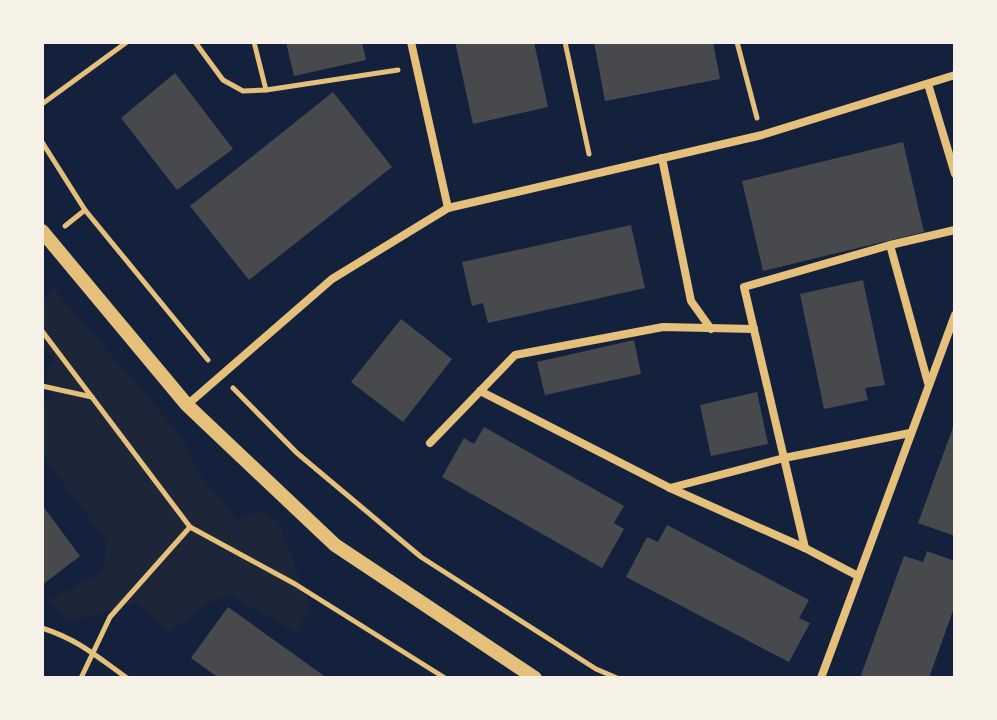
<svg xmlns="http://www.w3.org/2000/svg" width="997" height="720" viewBox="0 0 997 720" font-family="Inter,sans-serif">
<rect width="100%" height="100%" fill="#14213d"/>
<!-- green -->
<path fill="#1d2539" d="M 54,289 L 183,438 L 198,472 L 237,520 L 263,511 L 279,523 L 310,607 L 296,633 L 231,595 L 211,602 L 168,633 L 137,603 L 67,622 L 49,600 L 103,572 L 106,541 L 42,455 L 42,400 L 55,401 L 45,375 L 56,361 L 42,343 L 42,300 Z"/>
<!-- building -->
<g fill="#48494c">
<path d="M 286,42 L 362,42 L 366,60 L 294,76 Z"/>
<path d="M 455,42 L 534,42 L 548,107 L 473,124 Z"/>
<path d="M 594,42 L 713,42 L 720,79 L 605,101 Z"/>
<path d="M 175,73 L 233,149 L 177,190 L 121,118 Z"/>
<path d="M 333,92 L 392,167 L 249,280 L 190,206 Z"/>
<path d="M 903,142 L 924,232 L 763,271 L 742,181 Z"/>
<path d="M 631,225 L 645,288 L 488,323 L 483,303 L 472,306 L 462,262 Z"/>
<path d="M 863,280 L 885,385 L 865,388 L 868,400 L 824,409 L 800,294 Z"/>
<path d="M 401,319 L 452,359 L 403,422 L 351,382 Z"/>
<path d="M 634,340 L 641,374 L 545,395 L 537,362 Z"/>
<path d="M 757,392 L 768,444 L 711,456 L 700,405 Z"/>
<path d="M 955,422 L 955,536 L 918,523 Z"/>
<path d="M 484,427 L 624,506 L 614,523 L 624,529 L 602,568 L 442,477 L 464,438 L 474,444 Z"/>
<path d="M 42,505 L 80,556 L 42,585 Z"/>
<path d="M 667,525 L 809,600 L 799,618 L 810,623 L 789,662 L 626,577 L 647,537 L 658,542 Z"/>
<path d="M 927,551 L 955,561 L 955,605 L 929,678 L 860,678 L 904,556 L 923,562 Z"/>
<path d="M 228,607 L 327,678 L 219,678 L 191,658 Z"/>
</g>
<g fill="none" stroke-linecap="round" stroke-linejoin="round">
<!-- path -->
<g stroke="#e5c07b" stroke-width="5">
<path d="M 195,42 L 223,80 L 243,91 L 266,90 L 398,70"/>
<path d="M 254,42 L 266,90"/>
<path d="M 565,42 L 589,154"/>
<path d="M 737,42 L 757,118"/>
<path d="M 42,104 L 127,42"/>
<path d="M 42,142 L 85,210 L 208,360"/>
<path d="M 65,226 L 85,210"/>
<path d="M 42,331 L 190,527 L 295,584 L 445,678"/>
<path d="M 42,386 L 92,397"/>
<path d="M 233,388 L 297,453 L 421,557 L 596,669 L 617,678"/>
<path d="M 42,628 C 79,640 96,656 127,678"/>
<path d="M 81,678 L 110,617 L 190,527"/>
</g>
<!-- minor -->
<g stroke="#e5c07b" stroke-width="8">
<path d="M 411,42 L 448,208"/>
<path d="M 928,84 L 955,174"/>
<path d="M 662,158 L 691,301 L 711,329"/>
<path d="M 890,245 L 928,383"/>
<path d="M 480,391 L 670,488 L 805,548 L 858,576"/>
<path d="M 187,405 L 332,279 L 448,208 L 762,135 L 955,75"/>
<path d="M 430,443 L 515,355 L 663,327 L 754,329"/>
<path d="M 670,488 L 784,458 L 910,433"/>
<path d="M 805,548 L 744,287 L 890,245 L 955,230"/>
<path d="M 821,678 L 955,315"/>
</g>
<!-- tertiary -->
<path stroke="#e5c07b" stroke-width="14" d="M 42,231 L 187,405 L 335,545 L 535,678"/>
</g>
<!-- border -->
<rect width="997" height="720" fill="none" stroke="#f6f1e7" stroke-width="88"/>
</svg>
